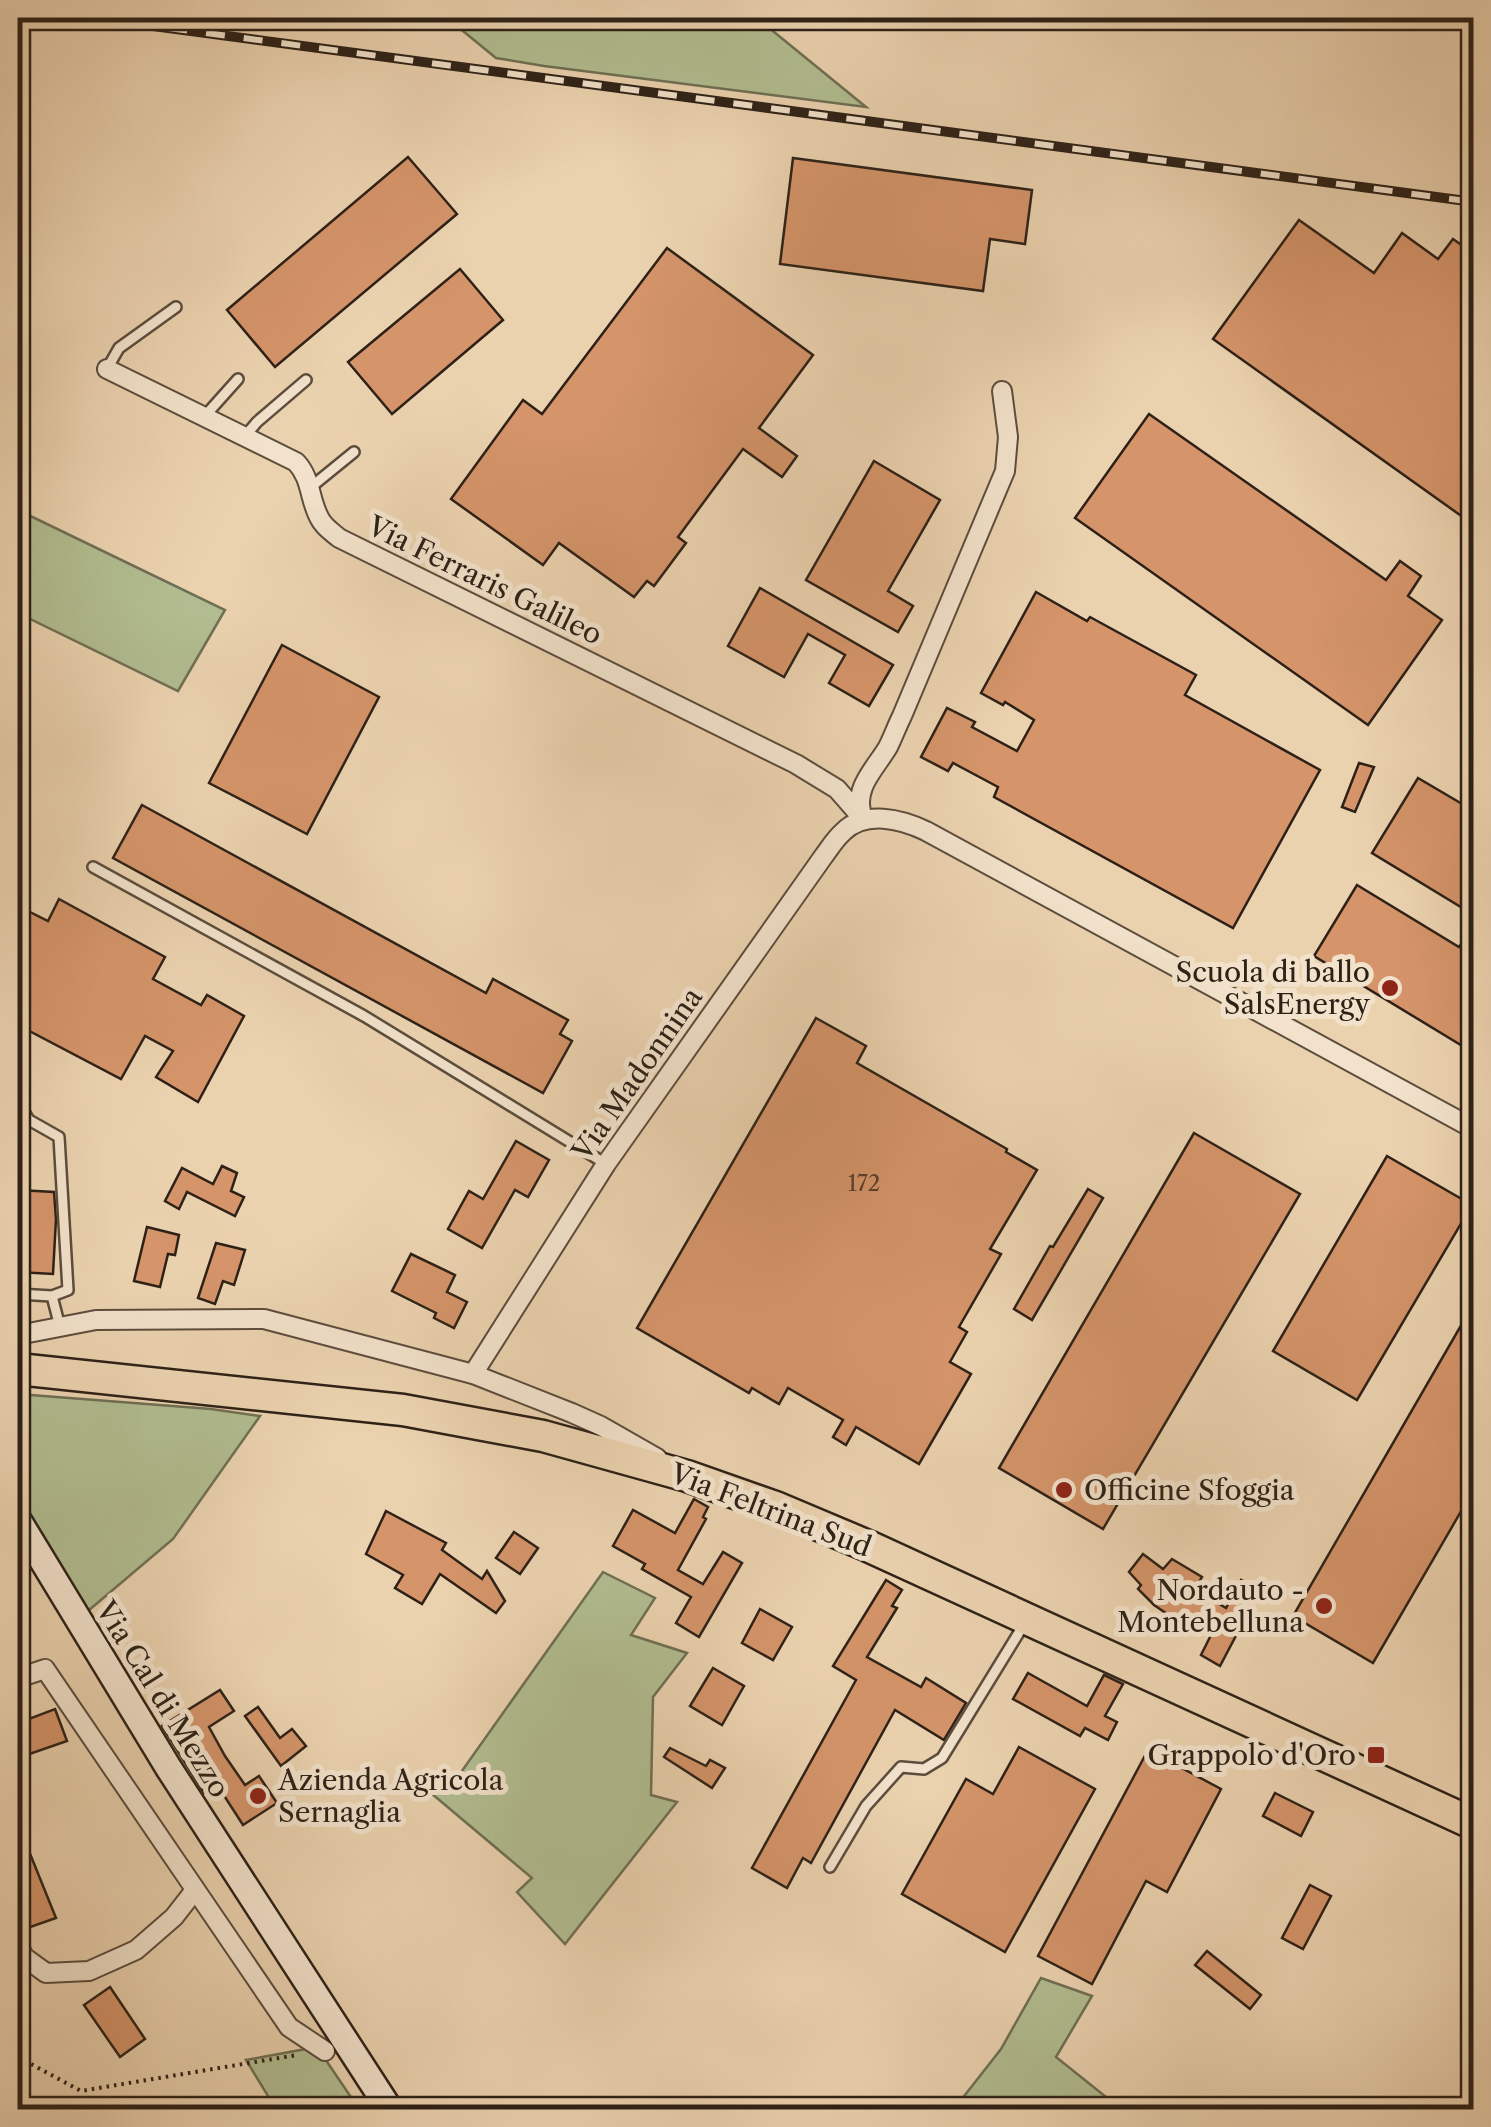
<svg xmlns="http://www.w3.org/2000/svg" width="1491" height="2127" viewBox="0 0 1491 2127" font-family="'Libre Caslon Text',serif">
<rect width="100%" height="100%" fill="#ebd2af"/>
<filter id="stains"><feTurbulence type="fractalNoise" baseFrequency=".002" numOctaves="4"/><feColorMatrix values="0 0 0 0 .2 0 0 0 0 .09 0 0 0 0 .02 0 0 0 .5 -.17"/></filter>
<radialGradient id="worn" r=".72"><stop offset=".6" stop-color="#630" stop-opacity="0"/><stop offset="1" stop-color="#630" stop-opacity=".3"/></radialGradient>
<!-- green -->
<g fill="#b1bd90" stroke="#6f6f54" stroke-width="2.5">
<path d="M 447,18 L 757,18 L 866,107 L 544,66 L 496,58 Z"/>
<path d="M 18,510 L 225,610 L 178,691 L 18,613 Z"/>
<path d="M 18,1394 L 211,1409 L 260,1416 L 173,1539 L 82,1616 L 18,1512 Z"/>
<path d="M 603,1572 L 655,1598 L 631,1635 L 687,1653 L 653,1697 L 651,1795 L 677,1802 L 565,1944 L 517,1892 L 532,1878 L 419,1783 L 452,1785 Z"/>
<path d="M 1041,1978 L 1092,1996 L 1056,2057 L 1121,2109 L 954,2109 L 1001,2049 Z"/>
<path d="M 317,2047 L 359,2109 L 276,2109 L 246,2060 Z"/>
</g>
<!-- building -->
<g fill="#d5946a" stroke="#2d2117" stroke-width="2.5">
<path d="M 408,157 L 457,214 L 275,367 L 227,310 Z"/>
<path d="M 793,158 L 1032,190 L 1025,244 L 990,239 L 983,291 L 780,264 Z"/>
<path d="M 1299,220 L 1374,273 L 1402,233 L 1438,259 L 1453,239 L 1474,254 L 1474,525 L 1213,339 Z"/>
<path d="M 667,248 L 813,355 L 759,428 L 797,456 L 782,477 L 743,449 L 678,537 L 686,543 L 654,586 L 647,581 L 634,597 L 559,543 L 543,565 L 451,499 L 523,400 L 542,414 Z"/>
<path d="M 460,269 L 503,320 L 392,414 L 348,362 Z"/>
<path d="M 1149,414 L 1386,580 L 1400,561 L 1421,576 L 1408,596 L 1442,620 L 1368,725 L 1075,518 Z"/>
<path d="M 874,461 L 940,500 L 888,591 L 913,606 L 898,632 L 806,580 Z"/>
<path d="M 760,588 L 893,665 L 869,706 L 829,683 L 845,655 L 808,634 L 784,677 L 728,646 Z"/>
<path d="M 1036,592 L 1087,621 L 1090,617 L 1196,675 L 1185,695 L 1320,770 L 1233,928 L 994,797 L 998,787 L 953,763 L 948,771 L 921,757 L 947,708 L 975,722 L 972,727 L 1017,751 L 1034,720 L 1005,702 L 1003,705 L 981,693 Z"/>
<path d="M 282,645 L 379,697 L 307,834 L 209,783 Z"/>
<path d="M 1359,763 L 1374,767 L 1355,812 L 1342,807 Z"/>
<path d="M 1418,778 L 1474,811 L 1474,915 L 1372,853 Z"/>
<path d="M 142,805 L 486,993 L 493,979 L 568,1020 L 560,1034 L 572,1041 L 543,1093 L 113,858 Z"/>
<path d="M 1357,885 L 1459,947 L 1474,925 L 1474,1053 L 1314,956 Z"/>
<path d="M 59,899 L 165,957 L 153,979 L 201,1005 L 207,995 L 244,1016 L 198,1102 L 156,1077 L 173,1051 L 145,1036 L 121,1079 L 18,1025 L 18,906 L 48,921 Z"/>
<path d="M 816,1018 L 866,1046 L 857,1063 L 1007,1149 L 1006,1152 L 1037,1170 L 990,1249 L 1001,1254 L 959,1327 L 967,1332 L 950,1362 L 971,1374 L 919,1464 L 856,1427 L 846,1445 L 833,1437 L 843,1420 L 788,1388 L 779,1404 L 752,1388 L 749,1393 L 637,1328 Z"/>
<path d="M 1194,1133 L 1300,1194 L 1103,1529 L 999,1468 Z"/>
<path d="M 516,1141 L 549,1160 L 528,1197 L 515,1190 L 482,1248 L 448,1229 L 469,1191 L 483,1199 Z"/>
<path d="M 1387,1156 L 1472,1205 L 1357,1400 L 1273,1351 Z"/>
<path d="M 222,1166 L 237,1173 L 231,1191 L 244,1197 L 235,1216 L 187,1192 L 179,1209 L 165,1201 L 182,1168 L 213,1184 Z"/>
<path d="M 1088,1189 L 1103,1198 L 1032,1320 L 1014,1309 L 1050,1246 L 1053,1247 Z"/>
<path d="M 18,1190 L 54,1192 L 56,1219 L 53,1274 L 18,1272 Z"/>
<path d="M 147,1227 L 179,1235 L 175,1255 L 168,1254 L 160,1287 L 134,1281 Z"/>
<path d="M 216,1243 L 245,1250 L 234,1285 L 223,1281 L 215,1304 L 198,1298 Z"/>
<path d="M 411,1254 L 455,1275 L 447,1292 L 467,1302 L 454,1328 L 434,1318 L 436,1313 L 392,1291 Z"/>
<path d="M 1474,1303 L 1474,1489 L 1373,1663 L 1293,1616 Z"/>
<path d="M 694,1499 L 708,1507 L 703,1517 L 706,1519 L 678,1570 L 703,1584 L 723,1552 L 742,1563 L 699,1637 L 676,1623 L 691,1597 L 642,1569 L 645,1564 L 613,1546 L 633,1510 L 675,1533 Z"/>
<path d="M 386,1511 L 446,1543 L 442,1550 L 482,1579 L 487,1571 L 505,1601 L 496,1613 L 440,1574 L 422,1604 L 395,1588 L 403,1575 L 366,1554 Z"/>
<path d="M 514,1532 L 538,1548 L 520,1574 L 496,1558 Z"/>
<path d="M 1143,1554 L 1163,1569 L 1172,1559 L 1202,1577 L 1195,1589 L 1226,1608 L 1241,1580 L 1260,1590 L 1220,1666 L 1201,1655 L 1211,1635 L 1179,1622 L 1154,1605 L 1138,1589 L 1141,1585 L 1129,1572 Z"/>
<path d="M 886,1580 L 902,1590 L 892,1606 L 897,1608 L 867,1657 L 921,1687 L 926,1678 L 966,1703 L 944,1740 L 895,1710 L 811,1863 L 803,1858 L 787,1888 L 752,1868 L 856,1680 L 833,1666 Z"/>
<path d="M 760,1609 L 792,1627 L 773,1660 L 742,1643 Z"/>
<path d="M 713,1668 L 744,1686 L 722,1725 L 690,1706 Z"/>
<path d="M 1028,1673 L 1087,1706 L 1104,1675 L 1123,1684 L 1105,1716 L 1117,1722 L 1108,1740 L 1085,1728 L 1080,1736 L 1013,1699 Z"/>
<path d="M 220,1690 L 234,1711 L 209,1727 L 225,1756 L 245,1785 L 259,1776 L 277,1803 L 243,1825 L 216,1783 L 204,1793 L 162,1726 Z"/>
<path d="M 258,1707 L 280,1738 L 292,1729 L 306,1746 L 281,1766 L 245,1716 Z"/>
<path d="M 55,1709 L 67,1741 L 18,1758 L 18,1723 Z"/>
<path d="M 1019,1747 L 1095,1789 L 1005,1952 L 902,1894 L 966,1779 L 993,1794 Z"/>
<path d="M 670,1748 L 706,1766 L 710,1760 L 725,1768 L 712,1788 L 664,1757 Z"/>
<path d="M 1148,1750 L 1221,1789 L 1167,1892 L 1146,1881 L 1092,1984 L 1038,1956 Z"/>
<path d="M 1275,1793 L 1313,1812 L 1301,1836 L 1263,1816 Z"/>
<path d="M 18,1824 L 56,1918 L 22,1930 L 18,1919 Z"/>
<path d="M 1310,1885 L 1331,1896 L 1303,1949 L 1282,1938 Z"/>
<path d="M 1207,1951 L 1261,1995 L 1250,2009 L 1195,1965 Z"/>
<path d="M 110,1987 L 145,2039 L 120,2057 L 84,2005 Z"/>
</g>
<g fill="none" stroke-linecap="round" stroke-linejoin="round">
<defs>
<g id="lane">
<path d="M 107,369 L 119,348 L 176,307"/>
<path d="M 204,417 L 238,379"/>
<path d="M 246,435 L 257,422 L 306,380"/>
<path d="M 311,487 L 354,452"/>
<path d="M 93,867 L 364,1016 L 606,1164"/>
<path d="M 18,1108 L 23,1110 L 29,1120 L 59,1137 L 68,1290 L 52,1296 L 18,1294"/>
<path d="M 52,1296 L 60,1327"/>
<path d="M 830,1867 L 866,1806 L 901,1767 L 924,1769 L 942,1758 L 1023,1626"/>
</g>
<g id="street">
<path d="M 107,369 L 296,462 C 312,479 309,500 320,519 C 324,527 332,532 339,538 L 796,764 L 837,789 L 864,820"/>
<path d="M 862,815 C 853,788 875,769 888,747 C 893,737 897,726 902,716 L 1005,471 L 1008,437 L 1002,391"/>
<path d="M 18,1335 L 96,1320 L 264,1319 L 473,1374 L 572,1413 L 601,1426 L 657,1458"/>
<path d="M 473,1374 L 606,1164 L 823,857 C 829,849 835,839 843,832 C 865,810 901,819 926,831 L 1474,1129"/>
<path d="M 18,1678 L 45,1669 L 289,2027 L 325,2051"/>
<path d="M 18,1945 L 24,1957 L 46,1973 L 89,1971 L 136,1950 L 174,1917 L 195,1890"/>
</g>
<path id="secondary" d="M 18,1520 L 168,1767 L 390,2110"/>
<path id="primary" d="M 18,1369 L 403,1410 L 543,1436 L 687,1476 L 778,1508 L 868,1546 L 1474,1824"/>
</defs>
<!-- lane casing -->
<use href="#lane" stroke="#5c4d3d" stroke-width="14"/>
<!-- street casing -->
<use href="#street" stroke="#5c4d3d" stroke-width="22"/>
<!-- secondary casing -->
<use href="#secondary" stroke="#2d2117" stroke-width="30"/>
<!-- primary casing -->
<use href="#primary" stroke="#2d2117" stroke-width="35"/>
<!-- path -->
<path stroke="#2d2117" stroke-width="4" stroke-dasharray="2.5 5" stroke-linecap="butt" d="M 18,2057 L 81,2091 L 297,2055"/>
<!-- lane -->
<use href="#lane" stroke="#f2e2cb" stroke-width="9"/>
<!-- street -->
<use href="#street" stroke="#f2e2cb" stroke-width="18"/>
<!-- secondary -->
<use href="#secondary" stroke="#f2e2cb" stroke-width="25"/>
<!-- primary -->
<use href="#primary" stroke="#ebd2af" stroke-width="30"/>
<defs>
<path id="rail" d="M 93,18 L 1474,202"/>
</defs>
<!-- rail casing -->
<use href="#rail" stroke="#2d2117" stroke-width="10"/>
<!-- rail -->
<use href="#rail" stroke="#f2e2cb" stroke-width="6" stroke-dasharray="19" stroke-linecap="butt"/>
</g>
<!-- markers -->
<g fill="#8f2418" stroke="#f2e2cb" stroke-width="4">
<circle cx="1390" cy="988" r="10"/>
<circle cx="1064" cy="1490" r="10"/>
<circle cx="1324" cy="1606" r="10"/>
<rect x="1366" y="1745" width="20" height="20" rx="5"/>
<circle cx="258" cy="1796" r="10"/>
</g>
<g text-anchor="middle" stroke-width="10" stroke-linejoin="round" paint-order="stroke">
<!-- number labels -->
<g font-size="22" fill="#573e2c">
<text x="864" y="1191">172</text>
</g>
<!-- street labels -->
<g font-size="28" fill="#2d2117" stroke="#f2e2cb">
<text transform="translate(485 580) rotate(26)" y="10">Via Ferraris Galileo</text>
<text transform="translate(637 1074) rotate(-55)" y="10">Via Madonnina</text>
<text transform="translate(771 1510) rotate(21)" y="10">Via Feltrina Sud</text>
<text transform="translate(163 1699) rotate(58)" y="10">Via Cal di Mezzo</text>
</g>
<!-- poi labels -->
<g font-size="28" fill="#2d2117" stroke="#f2e2cb" text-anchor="end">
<text x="1370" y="982">Scuola di ballo<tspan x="1370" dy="32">SalsEnergy</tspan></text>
<text x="1084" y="1500" text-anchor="start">Officine Sfoggia</text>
<text x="1304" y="1600">Nordauto -<tspan x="1304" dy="32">Montebelluna</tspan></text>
<text x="1356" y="1765">Grappolo d'Oro</text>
<text x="278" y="1790" text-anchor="start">Azienda Agricola<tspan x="278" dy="32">Sernaglia</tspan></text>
</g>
</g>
<!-- margin -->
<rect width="1491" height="2127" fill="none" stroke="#ebd2af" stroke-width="60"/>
<rect x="20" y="20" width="1451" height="2087" fill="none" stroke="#2d2117" stroke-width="5"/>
<rect x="30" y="30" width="1431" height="2067" fill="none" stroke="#2d2117" stroke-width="2.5"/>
<rect width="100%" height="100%" filter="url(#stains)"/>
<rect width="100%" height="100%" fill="url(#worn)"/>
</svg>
